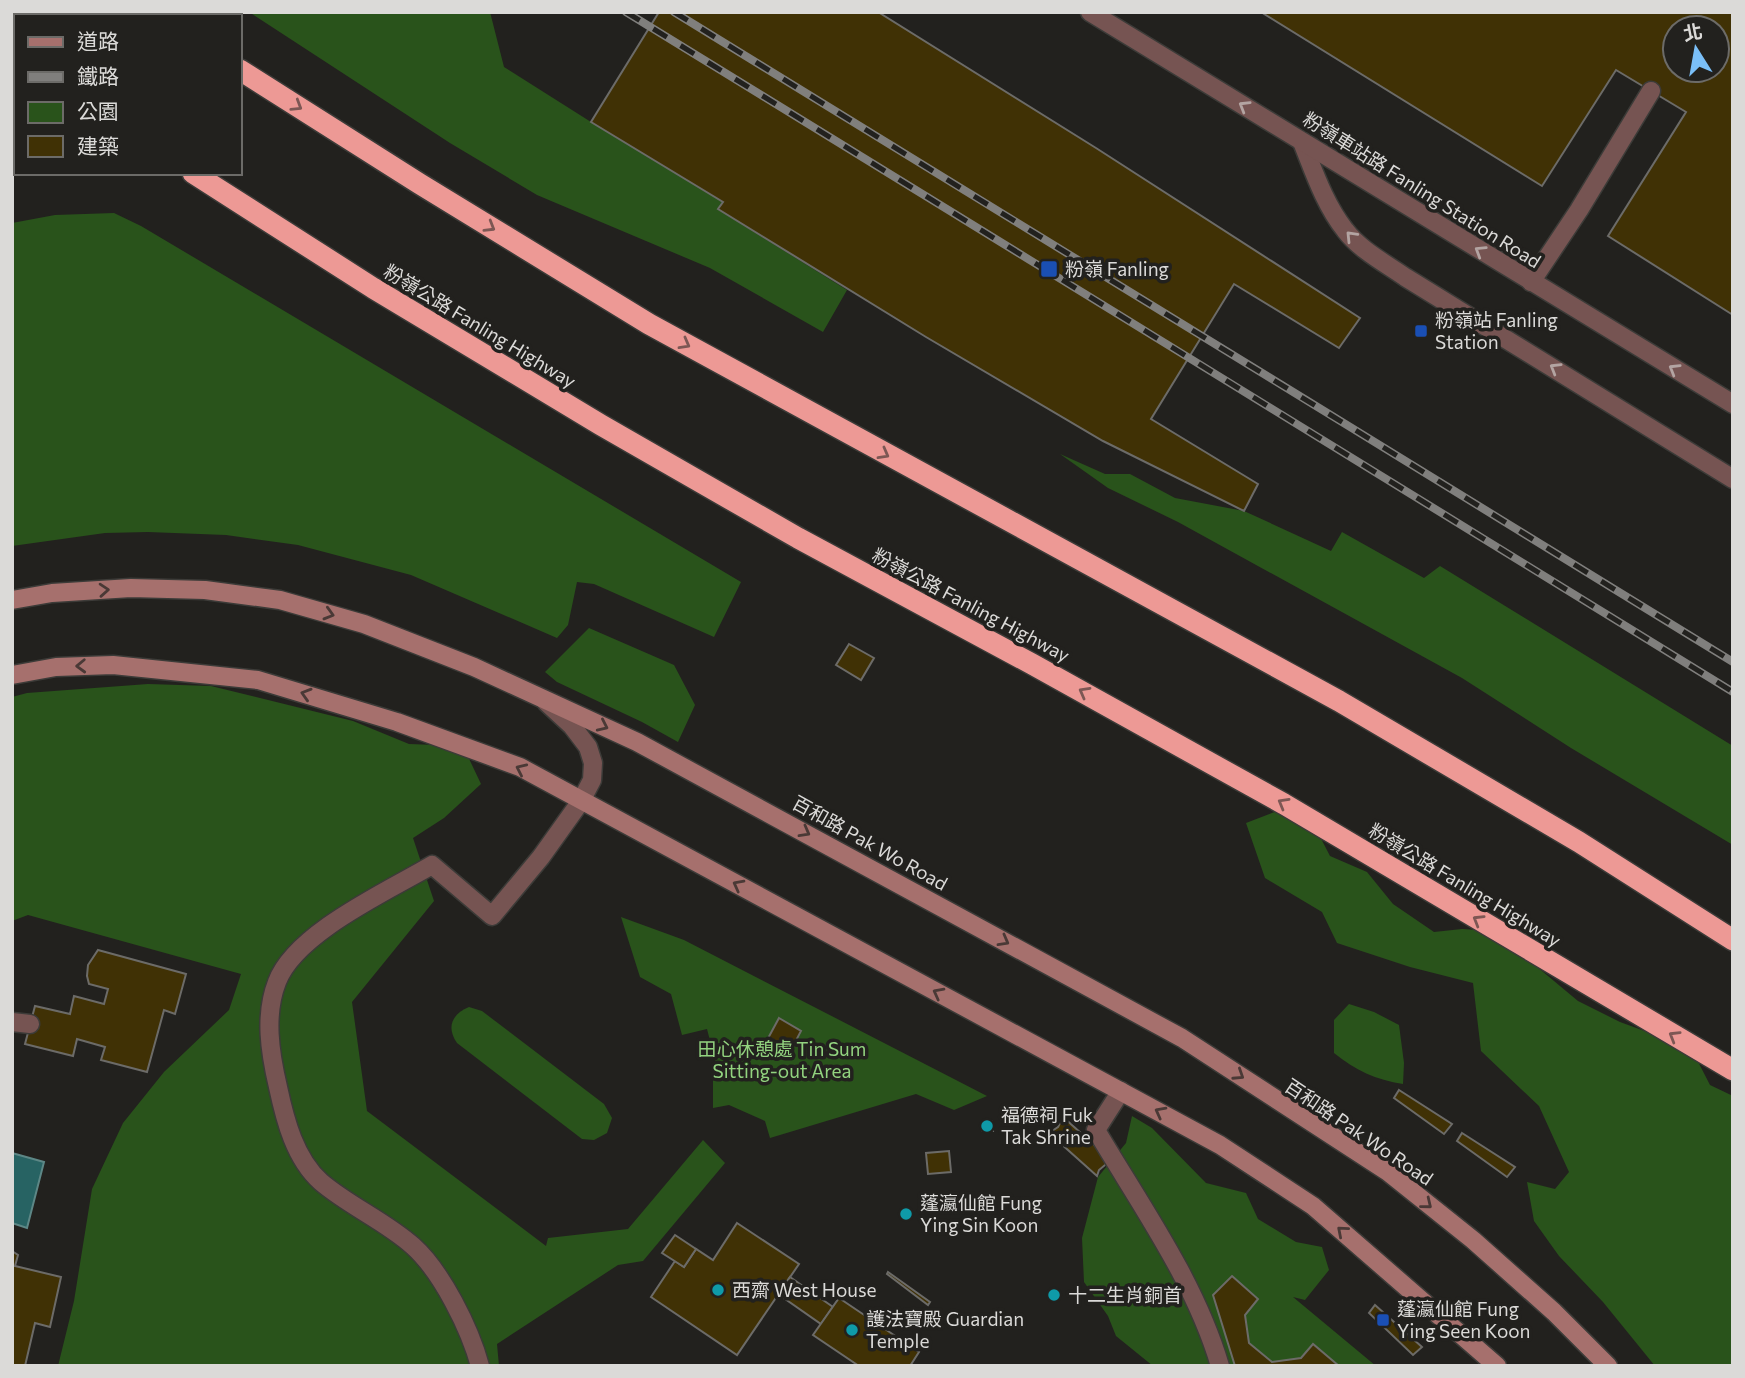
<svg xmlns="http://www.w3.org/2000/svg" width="1745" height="1378" viewBox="0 0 1745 1378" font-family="Commissioner,'Noto Sans TC',sans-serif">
<rect width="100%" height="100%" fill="#22211e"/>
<!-- green -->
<g fill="#29531b">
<path d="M 249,12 L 490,12 L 504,67 L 591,122 L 723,202 L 719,210 L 847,290 L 823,332 L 710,268 L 537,195 L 450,143 Z"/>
<path d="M 114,213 L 141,226 L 741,582 L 714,637 L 594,584 L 577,582 L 568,625 L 557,638 L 411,575 L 298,545 L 226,535 L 148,532 L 105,533 L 12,546 L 12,223 L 55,215 Z"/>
<path d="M 1060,454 L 1105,474 L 1130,474 L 1175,498 L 1244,511 L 1331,551 L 1342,532 L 1424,578 L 1440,566 L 1733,746 L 1733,845 L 1571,748 L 1462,678 L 1178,522 L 1108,488 Z"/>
<path d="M 589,628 L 674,665 L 695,705 L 678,742 L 642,722 L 557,682 L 545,672 Z"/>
<path d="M 148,684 L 211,686 L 353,721 L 409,744 L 463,746 L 481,784 L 444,818 L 413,838 L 434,901 L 352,1002 L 367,1111 L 546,1246 L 548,1238 L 628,1229 L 703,1140 L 725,1163 L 643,1261 L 618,1265 L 497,1344 L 499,1366 L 58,1366 L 74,1301 L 92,1189 L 123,1123 L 164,1072 L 229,1010 L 241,974 L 28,915 L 12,921 L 12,697 L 27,693 Z"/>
<path d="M 1277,811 L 1314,825 L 1330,856 L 1367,872 L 1393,904 L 1434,932 L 1462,929 L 1494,931 L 1578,1001 L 1620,1022 L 1691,1048 L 1710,1085 L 1733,1096 L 1733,1366 L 1655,1366 L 1603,1302 L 1559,1256 L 1534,1221 L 1527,1182 L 1555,1189 L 1569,1172 L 1539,1106 L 1481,1051 L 1473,983 L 1410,967 L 1337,943 L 1322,912 L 1265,878 L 1246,823 Z"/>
<path d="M 621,917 L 684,940 L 987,1096 L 954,1110 L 916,1094 L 770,1138 L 765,1121 L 729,1105 L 713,1108 L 713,1065 L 716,1064 L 707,1029 L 682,1035 L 671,994 L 640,977 Z"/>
<path d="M 1349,1004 L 1374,1012 L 1399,1025 L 1404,1063 L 1403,1084 C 1376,1080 1355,1070 1334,1053 L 1334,1020 Z"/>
<path d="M 469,1007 L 482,1011 L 604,1104 L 612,1118 L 607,1133 L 594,1140 L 582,1139 L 457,1043 C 446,1027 452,1014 469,1007 Z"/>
<path d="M 1132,1116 L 1152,1128 L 1206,1183 L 1246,1193 L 1258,1219 L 1296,1242 L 1322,1247 L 1329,1270 L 1305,1300 L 1293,1297 L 1376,1366 L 1153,1366 L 1116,1336 L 1108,1316 L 1084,1282 L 1082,1238 L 1098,1177 L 1126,1143 Z"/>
</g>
<!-- water -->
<path fill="#276363" stroke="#5d8786" stroke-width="2" d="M 12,1153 L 44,1162 L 27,1228 L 12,1223 Z"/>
<!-- building -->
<g fill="#403105" stroke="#6c6b68" stroke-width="2" fill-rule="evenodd">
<path d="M 659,12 L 878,12 L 1096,148 L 1360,318 L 1339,348 L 1234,284 L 1151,419 L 1258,484 L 1244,511 L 1103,441 L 926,337 L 718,209 L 723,202 L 591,122 Z"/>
<path d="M 1261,12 L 1733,12 L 1733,315 L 1608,236 L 1686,112 L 1616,70 L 1542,186 ZM 1675,28 L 1717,28 L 1717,70 L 1675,70 Z"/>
<path d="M 849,644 L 874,658 L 861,680 L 836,665 Z"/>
<path d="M 98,950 L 186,974 L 175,1014 L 164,1010 L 147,1072 L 101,1060 L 105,1047 L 77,1039 L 73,1056 L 25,1044 L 35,1006 L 70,1014 L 74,996 L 104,1004 L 108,989 L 89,984 L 87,976 L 88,965 Z"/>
<path d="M 779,1018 L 801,1031 L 789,1054 L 766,1042 Z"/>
<path d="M 1399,1090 L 1452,1124 L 1444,1134 L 1394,1098 Z"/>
<path d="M 1063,1117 L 1111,1160 L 1099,1170 L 1097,1176 L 1049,1133 L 1058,1127 Z"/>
<path d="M 992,1121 L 993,1131 L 982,1131 L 982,1122 Z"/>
<path d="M 1462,1133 L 1515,1167 L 1507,1177 L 1457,1141 Z"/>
<path d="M 949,1151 L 951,1172 L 928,1174 L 926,1153 Z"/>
<path d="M 737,1223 L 799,1264 L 737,1355 L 651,1297 L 675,1261 L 684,1267 L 696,1249 L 713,1260 Z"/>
<path d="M 675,1235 L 696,1249 L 684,1267 L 662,1253 Z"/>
<path d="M 12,1251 L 18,1255 L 15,1266 L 61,1277 L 50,1327 L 35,1323 L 25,1366 L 12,1366 Z"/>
<path d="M 888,1272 L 930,1302 L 928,1305 L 887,1274 Z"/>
<path d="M 1232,1276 L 1258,1299 L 1245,1315 L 1249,1343 L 1272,1362 L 1301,1358 L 1313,1344 L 1339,1366 L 1235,1366 L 1213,1295 Z"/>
<path d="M 790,1277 L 833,1307 L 821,1324 L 778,1294 Z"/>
<path d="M 839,1298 L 919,1352 L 910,1366 L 859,1366 L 813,1335 Z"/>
<path d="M 1375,1305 L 1422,1347 L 1413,1355 L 1369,1313 Z"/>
</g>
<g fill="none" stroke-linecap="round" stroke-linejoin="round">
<defs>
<g id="lane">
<path d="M 1302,142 C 1314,172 1325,205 1345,230 C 1360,250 1385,263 1405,277 L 1733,479"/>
<path d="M 1531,282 L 1579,210 L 1651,91"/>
<path d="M 12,1022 L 30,1024"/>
<path d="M 1121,1091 L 1096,1130 C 1141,1206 1195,1281 1220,1366"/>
<path d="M 480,1366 C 470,1329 442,1272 413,1246 C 385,1221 349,1206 321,1182 C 295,1159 285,1120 278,1087 C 270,1053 264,1015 277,982 C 295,933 388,891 432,865 L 492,916 L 541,857 L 581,801 L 592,780 L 593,763 L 588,747 L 572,726 L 546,702"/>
</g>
<path id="street" d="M 1090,12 L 1733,404"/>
<g id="secondary">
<path d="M 12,600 L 52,593 L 131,588 L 205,590 L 280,600 L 364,624 L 474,667 L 637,742 L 1182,1038 L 1388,1172 L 1473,1240 L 1554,1312 L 1608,1366"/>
<path d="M 12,675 L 56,667 L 113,665 L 258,680 L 397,722 L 520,767 L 1220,1145 L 1313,1206 L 1497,1366"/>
</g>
<g id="highway">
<path d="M 149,12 L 155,16"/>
<path d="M 12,57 L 16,60"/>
<path d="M 240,70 L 420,184 L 649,324 L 1339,701 L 1579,842 L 1733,940"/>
<path d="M 193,173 L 373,288 L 601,425 L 798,538 L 1032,664 L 1284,804 L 1733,1070"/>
</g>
</defs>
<!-- lane casing -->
<use href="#lane" stroke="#3c3b38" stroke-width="21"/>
<!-- street casing -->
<use href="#street" stroke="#3c3b38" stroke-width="21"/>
<!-- secondary casing -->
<use href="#secondary" stroke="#3c3b38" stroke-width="21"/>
<!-- highway casing -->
<use href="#highway" stroke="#3c3b38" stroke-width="24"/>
<!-- lane -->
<use href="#lane" stroke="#765452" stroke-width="18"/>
<!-- street -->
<use href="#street" stroke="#765452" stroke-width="18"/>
<!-- secondary -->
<use href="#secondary" stroke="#a6706d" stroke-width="18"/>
<!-- highway -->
<use href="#highway" stroke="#ed9995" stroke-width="21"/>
<defs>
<g id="rail">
<path d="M 626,12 L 1733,692"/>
<path d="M 674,12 L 1733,662"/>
</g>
</defs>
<!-- rail casing -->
<use href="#rail" stroke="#807f7d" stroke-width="8"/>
<!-- rail -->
<use href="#rail" stroke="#22211e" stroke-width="5" stroke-dasharray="16" stroke-linecap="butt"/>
</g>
<!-- one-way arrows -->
<defs><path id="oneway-chevron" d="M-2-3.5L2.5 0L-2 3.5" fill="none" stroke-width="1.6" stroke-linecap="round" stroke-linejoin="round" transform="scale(1.75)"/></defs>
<g stroke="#7d5754">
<use href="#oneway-chevron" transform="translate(297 106) rotate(32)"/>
<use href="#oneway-chevron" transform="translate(490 227) rotate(31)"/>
<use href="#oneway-chevron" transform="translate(685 344) rotate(29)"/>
<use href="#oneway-chevron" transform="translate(884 454) rotate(29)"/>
<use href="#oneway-chevron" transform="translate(1084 692) rotate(-151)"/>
<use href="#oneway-chevron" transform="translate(1283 803) rotate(-150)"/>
<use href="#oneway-chevron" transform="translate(1478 920) rotate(-149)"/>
<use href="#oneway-chevron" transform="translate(1674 1036) rotate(-149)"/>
</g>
<g stroke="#b3a4a2">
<use href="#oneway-chevron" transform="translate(1244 106) rotate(-149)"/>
<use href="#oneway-chevron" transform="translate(1351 236) rotate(-134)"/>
<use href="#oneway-chevron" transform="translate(1480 251) rotate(-148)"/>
<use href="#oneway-chevron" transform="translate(1555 368) rotate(-149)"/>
<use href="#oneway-chevron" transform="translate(1674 369) rotate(-149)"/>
</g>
<g stroke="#4a3936">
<use href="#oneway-chevron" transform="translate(104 590) rotate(-4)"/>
<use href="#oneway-chevron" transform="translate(329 614) rotate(16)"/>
<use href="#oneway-chevron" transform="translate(81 666) rotate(178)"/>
<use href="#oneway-chevron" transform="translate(306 694) rotate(-163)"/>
<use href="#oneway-chevron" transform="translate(603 726) rotate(25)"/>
<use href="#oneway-chevron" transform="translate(521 769) rotate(-155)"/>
<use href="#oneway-chevron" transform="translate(805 832) rotate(29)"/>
<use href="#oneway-chevron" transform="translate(738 885) rotate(-152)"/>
<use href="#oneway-chevron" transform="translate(1004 941) rotate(29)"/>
<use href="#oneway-chevron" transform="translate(938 993) rotate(-152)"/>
<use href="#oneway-chevron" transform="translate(1239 1075) rotate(33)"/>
<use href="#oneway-chevron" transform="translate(1160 1112) rotate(-152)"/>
<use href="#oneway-chevron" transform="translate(1427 1204) rotate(39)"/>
<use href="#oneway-chevron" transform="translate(1342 1231) rotate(-139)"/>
</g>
<!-- markers -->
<g fill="#1a4fb4" stroke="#22211e" stroke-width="2.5">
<rect x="1040" y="260" width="18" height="18" rx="3.5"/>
<rect x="1414" y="324" width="14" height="14" rx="3.5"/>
<rect x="1376" y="1313" width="14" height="14" rx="3.5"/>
</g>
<g fill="#0f9aa8" stroke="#22211e" stroke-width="2.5">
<circle cx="987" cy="1126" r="7"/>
<circle cx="906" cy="1214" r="7"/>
<circle cx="718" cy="1290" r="7"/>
<circle cx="1054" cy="1295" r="7"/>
<circle cx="852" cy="1330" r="7"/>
</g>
<g text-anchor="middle" stroke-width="7" stroke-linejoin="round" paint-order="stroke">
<!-- street labels -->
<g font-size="19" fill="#dbdad8" stroke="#22211e">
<text transform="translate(1422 190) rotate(32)" y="7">粉嶺車站路 Fanling Station Road</text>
<text transform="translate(480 326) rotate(31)" y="7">粉嶺公路 Fanling Highway</text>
<text transform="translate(971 605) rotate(28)" y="7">粉嶺公路 Fanling Highway</text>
<text transform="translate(870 843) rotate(29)" y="7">百和路 Pak Wo Road</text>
<text transform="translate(1465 885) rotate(31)" y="7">粉嶺公路 Fanling Highway</text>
<text transform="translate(1359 1132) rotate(34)" y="7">百和路 Pak Wo Road</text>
</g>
<!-- poi labels -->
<g font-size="19" fill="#dbdad8" stroke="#22211e" text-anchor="start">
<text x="1065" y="276">粉嶺 Fanling</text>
<text x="1435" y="327">粉嶺站 Fanling<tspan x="1435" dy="22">Station</tspan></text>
<text x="1001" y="1122">福德祠 Fuk<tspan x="1001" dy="22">Tak Shrine</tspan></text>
<text x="920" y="1210">蓬瀛仙館 Fung<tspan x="920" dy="22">Ying Sin Koon</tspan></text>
<text x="732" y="1297">西齋 West House</text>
<text x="1068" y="1302">十二生肖銅首</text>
<text x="1397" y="1316">蓬瀛仙館 Fung<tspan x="1397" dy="22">Ying Seen Koon</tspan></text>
<text x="866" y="1326">護法寶殿 Guardian<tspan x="866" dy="22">Temple</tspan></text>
</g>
<!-- park labels -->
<g font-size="19" fill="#92d37f" stroke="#22211e">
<text x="782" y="1056">田心休憩處 Tin Sum<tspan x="782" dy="22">Sitting-out Area</tspan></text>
</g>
</g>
<!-- border -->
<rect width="1745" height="1378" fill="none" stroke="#dbdad8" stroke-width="28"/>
<!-- legend -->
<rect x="14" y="14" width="228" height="161" fill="#22211e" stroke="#6c6b68" stroke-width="2"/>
<rect x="28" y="37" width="35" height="10" fill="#a6706d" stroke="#6c6b68" stroke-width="2"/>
<text x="77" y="49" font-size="21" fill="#dbdad8">道路</text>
<rect x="28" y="72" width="35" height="10" fill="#807f7d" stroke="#6c6b68" stroke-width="2"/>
<text x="77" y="84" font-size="21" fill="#dbdad8">鐵路</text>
<rect x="28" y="102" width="35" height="21" fill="#29531b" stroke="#6c6b68" stroke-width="2"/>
<text x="77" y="119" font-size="21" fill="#dbdad8">公園</text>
<rect x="28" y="136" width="35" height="21" fill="#403105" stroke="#6c6b68" stroke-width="2"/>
<text x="77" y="154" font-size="21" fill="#dbdad8">建築</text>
<!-- north arrow -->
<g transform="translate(1696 49) rotate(349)"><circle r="33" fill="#22211e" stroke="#6c6b68" stroke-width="2"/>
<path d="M0-5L12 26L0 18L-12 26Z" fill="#7abff8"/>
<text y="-10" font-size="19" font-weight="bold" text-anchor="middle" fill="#dbdad8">北</text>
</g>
</svg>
